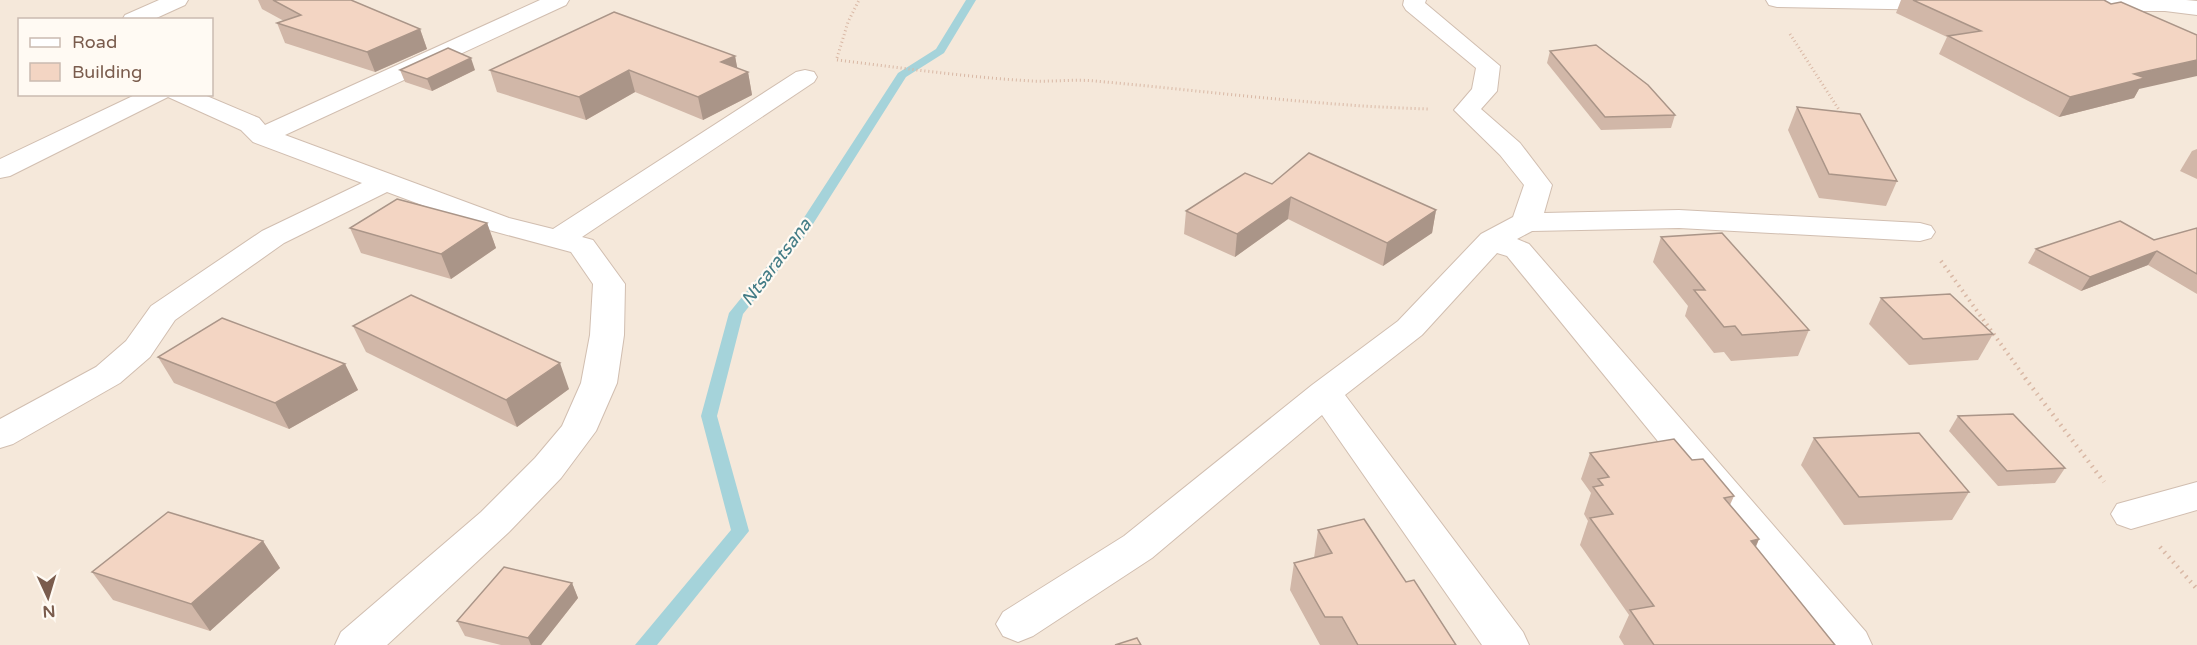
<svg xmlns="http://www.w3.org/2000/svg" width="2197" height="645" viewBox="0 0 2197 645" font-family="'Varela Round',sans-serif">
<rect width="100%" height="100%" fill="#fdf6ec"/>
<!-- residential -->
<path fill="#f5e8da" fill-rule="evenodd" d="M 0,0 L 2197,0 L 2197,645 L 0,645 ZM 20,20 L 212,20 L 212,94 L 20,94 Z"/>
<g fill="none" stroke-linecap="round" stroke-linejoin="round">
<!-- stream -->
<path fill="#a5d3da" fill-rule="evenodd" d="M 966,0 L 976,0 L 944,53 L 906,77 L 806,235 L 743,314 L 717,416 L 749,531 L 657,645 L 635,645 L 731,530 L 701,416 L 729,313 L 794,233 L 898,73 L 936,49 Z"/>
<defs>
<g id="minor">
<path d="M 159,0 L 188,0 L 185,5 L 152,20 L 122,20 L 125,15 Z"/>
<path d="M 540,0 L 569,0 L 566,5 L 285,135 L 509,218 L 553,229 L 796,72 L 805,70 L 814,72 L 817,77 L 814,82 L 582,237 L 593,240 L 625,284 L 624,335 L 617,383 L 596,431 L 561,478 L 509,532 L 387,645 L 335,645 L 341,632 L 481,512 L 535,458 L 562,426 L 581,383 L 590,335 L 593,284 L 571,252 L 489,230 L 387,192 L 284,243 L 175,320 L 150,357 L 120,383 L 13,444 L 0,448 L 0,419 L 96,367 L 126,341 L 151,306 L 262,231 L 362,183 L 253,142 L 241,130 L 168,97 L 10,176 L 0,178 L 0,159 L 137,94 L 202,94 L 259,118 L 265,125 Z"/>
<path d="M 1404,0 L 1426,0 L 1425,3 L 1500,66 L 1497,91 L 1481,109 L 1520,143 L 1552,185 L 1544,213 L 1679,210 L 1920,223 L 1931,226 L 1935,232 L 1931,238 L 1920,241 L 1679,228 L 1532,231 L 1517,239 L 1529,244 L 1866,632 L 1872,645 L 1824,645 L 1507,256 L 1497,253 L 1422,335 L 1345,395 L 1523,632 L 1529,645 L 1482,645 L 1322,415 L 1152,558 L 1033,636 L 1018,642 L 1003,636 L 996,624 L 1003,612 L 1124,536 L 1312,385 L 1398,321 L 1481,234 L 1513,217 L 1524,185 L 1500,155 L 1454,110 L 1472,89 L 1476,68 L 1406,10 L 1403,5 Z"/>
<path d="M 1766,0 L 1952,0 L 1954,3 L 1951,8 L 1943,10 L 1777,7 L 1769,5 Z"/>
<path d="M 2074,0 L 2186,0 L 2197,1 L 2197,15 L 2165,11 L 2082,11 L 2074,9 L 2071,4 Z"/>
<path d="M 2197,482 L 2197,510 L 2131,529 L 2117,524 L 2111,514 L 2117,504 Z"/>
</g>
</defs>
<!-- minor casing -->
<use href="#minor" stroke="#d1beb0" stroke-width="2"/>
<!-- path-far2 -->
<g stroke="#d9b8a5" stroke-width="3" stroke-dasharray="1 3" stroke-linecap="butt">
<path d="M 1790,34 L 1843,116"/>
<path d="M 837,58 L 848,22 L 859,0"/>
<path d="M 837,60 C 902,68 966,77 1031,81 C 1052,82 1074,79 1095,81 C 1207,91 1317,106 1430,109"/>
</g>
<!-- path-far1 -->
<path stroke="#d9b8a5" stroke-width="4" stroke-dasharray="1.5 4.5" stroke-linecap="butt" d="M 1941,261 L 2026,379"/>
<!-- path -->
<g stroke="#d9b8a5" stroke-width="4.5" stroke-dasharray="1.5 5" stroke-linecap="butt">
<path d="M 2025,378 L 2104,482"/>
<path d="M 2160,547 L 2197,589"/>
</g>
<!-- minor -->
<use href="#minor" fill="#fff" fill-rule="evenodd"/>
</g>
<!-- wall -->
<g fill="#d1b7a8">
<path d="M 258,0 L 351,0 L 420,29 L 427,49 L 375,72 L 285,43 L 277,23 L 284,21 L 262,9 Z"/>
<path d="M 1901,0 L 2104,0 L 2139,89 L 2134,98 L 2059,117 L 1939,54 L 1947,37 L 1896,13 Z"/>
<path d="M 1550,51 L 1675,115 L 1671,128 L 1601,130 L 1547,63 Z"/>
<path d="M 735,56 L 737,68 L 748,72 L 752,95 L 703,120 L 635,92 L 586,120 L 497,92 L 490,70 Z"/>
<path d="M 400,70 L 475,70 L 432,91 L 405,82 Z"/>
<path d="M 1797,107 L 1897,181 L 1886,206 L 1819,198 L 1788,130 Z"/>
<path d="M 2197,149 L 2197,179 L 2180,171 L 2192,151 Z"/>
<path d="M 1272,184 L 1436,210 L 1432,233 L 1383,266 L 1288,219 L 1235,257 L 1184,234 L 1186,211 Z"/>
<path d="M 487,223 L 496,248 L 451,279 L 361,253 L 350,228 Z"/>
<path d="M 2197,228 L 2197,294 L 2148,265 L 2081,291 L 2028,263 L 2036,249 L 2154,240 Z"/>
<path d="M 1661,237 L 1809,330 L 1798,356 L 1731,361 L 1724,352 L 1714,353 L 1685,316 L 1688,306 L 1653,262 Z"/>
<path d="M 1881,298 L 1993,334 L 1978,360 L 1909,365 L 1869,324 Z"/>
<path d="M 353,326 L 569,389 L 517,427 L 366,352 Z"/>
<path d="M 158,357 L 345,364 L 358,390 L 289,429 L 174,383 Z"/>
<path d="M 1958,416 L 2065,468 L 2055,483 L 1998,486 L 1949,431 Z"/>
<path d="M 1814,438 L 1969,492 L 1952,520 L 1844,525 L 1801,465 Z"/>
<path d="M 1590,453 L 1692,460 L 1734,496 L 1730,505 L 1759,539 L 1756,547 L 1835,645 L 1624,645 L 1619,637 L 1629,615 L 1580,545 L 1588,521 L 1584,514 L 1591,493 L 1581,479 Z"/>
<path d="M 1318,530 L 1406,582 L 1456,645 L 1320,645 L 1290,590 L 1294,563 L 1314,558 Z"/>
<path d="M 263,541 L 280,568 L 210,631 L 113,600 L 92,572 Z"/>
<path d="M 572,583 L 578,598 L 541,645 L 501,645 L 465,636 L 457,621 Z"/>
</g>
<!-- shaded-wall -->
<g fill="#aa9588">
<path d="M 420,29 L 427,49 L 375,72 L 367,52 Z"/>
<path d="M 735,56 L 739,77 L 748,72 L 752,95 L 703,120 L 698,97 L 721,62 Z"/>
<path d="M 471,58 L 475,70 L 432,91 L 427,79 Z"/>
<path d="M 2197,60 L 2197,76 L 2139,89 L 2134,98 L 2059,117 L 2070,97 L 2134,74 Z"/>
<path d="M 629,70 L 635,92 L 586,120 L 579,97 Z"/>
<path d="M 1291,197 L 1288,219 L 1235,257 L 1237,234 Z"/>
<path d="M 1436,210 L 1432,233 L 1383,266 L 1387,243 Z"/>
<path d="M 487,223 L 496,248 L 451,279 L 441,254 Z"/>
<path d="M 2157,251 L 2148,265 L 2081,291 L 2090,277 Z"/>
<path d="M 560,363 L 569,389 L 517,427 L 506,400 Z"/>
<path d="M 345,364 L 358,390 L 289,429 L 275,403 Z"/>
<path d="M 1759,539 L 1746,567 L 1751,541 Z"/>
<path d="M 263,541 L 280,568 L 210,631 L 191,604 Z"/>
<path d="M 572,583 L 578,598 L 541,645 L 531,645 L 528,638 Z"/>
</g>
<!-- building -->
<g fill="#f3d5c3" stroke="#aa9588" stroke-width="1.5">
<path d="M 273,0 L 351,0 L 420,29 L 367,52 L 277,23 L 301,15 Z"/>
<path d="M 1913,0 L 2104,0 L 2111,4 L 2121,2 L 2197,35 L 2197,60 L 2134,74 L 2145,78 L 2070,97 L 1948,36 L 1981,31 Z"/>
<path d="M 614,12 L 735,56 L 721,62 L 748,72 L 698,97 L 629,70 L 579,97 L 490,70 Z"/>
<path d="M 1596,45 L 1648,85 L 1675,115 L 1605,117 L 1550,51 Z"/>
<path d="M 448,48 L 471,58 L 427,79 L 400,70 Z"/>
<path d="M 1797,107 L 1860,114 L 1897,181 L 1829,174 Z"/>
<path d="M 1309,153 L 1436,210 L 1387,243 L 1291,197 L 1237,234 L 1186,211 L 1245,173 L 1272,184 Z"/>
<path d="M 397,199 L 487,223 L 441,254 L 350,228 Z"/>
<path d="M 2120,221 L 2154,240 L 2197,228 L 2197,274 L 2157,251 L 2090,277 L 2036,249 Z"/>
<path d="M 1722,233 L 1809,330 L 1742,335 L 1735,326 L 1724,327 L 1694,290 L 1705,290 L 1661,237 Z"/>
<path d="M 1950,294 L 1993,334 L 1923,339 L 1881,298 Z"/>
<path d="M 411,295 L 560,363 L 506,400 L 353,326 Z"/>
<path d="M 222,318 L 345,364 L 275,403 L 158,357 Z"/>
<path d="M 2013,414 L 2065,468 L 2007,471 L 1958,416 Z"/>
<path d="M 1919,433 L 1969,492 L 1859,497 L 1814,438 Z"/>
<path d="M 1674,439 L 1692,460 L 1703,459 L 1734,496 L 1724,498 L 1759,539 L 1751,541 L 1835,645 L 1654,645 L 1630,610 L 1654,606 L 1590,518 L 1613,514 L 1593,487 L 1603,485 L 1598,479 L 1609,477 L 1590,453 Z"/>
<path d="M 168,512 L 263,541 L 191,604 L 92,572 Z"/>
<path d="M 1364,519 L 1406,582 L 1414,580 L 1456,645 L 1358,645 L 1342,617 L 1325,617 L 1294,563 L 1332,553 L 1318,530 Z"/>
<path d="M 504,567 L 572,583 L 528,638 L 457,621 Z"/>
<path d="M 1137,638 L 1141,645 L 1115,645 Z"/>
</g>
<g text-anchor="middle" stroke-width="4.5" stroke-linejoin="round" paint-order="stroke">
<!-- water labels -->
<g font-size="18" font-style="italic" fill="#437c86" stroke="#fffaf3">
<text transform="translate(776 262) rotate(-53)" y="6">Ntsaratsana</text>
</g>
</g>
<!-- legend -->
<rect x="18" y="18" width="195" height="78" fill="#fffaf3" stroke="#cabbb1" stroke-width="1.5"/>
<rect x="30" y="38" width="30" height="9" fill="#ffffff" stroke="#cabbb1" stroke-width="1.5"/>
<text x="72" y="48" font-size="18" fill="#7a5c4d">Road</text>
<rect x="30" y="63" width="30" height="18" fill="#f3d5c3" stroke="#cabbb1" stroke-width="1.5"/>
<text x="72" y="78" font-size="18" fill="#7a5c4d">Building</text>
<!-- north arrow -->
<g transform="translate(48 597) rotate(176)" stroke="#fffaf3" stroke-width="4.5" paint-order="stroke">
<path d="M0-4.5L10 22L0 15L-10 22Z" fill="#7a5c4d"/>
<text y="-9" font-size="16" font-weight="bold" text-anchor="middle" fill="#7a5c4d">N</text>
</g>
</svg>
